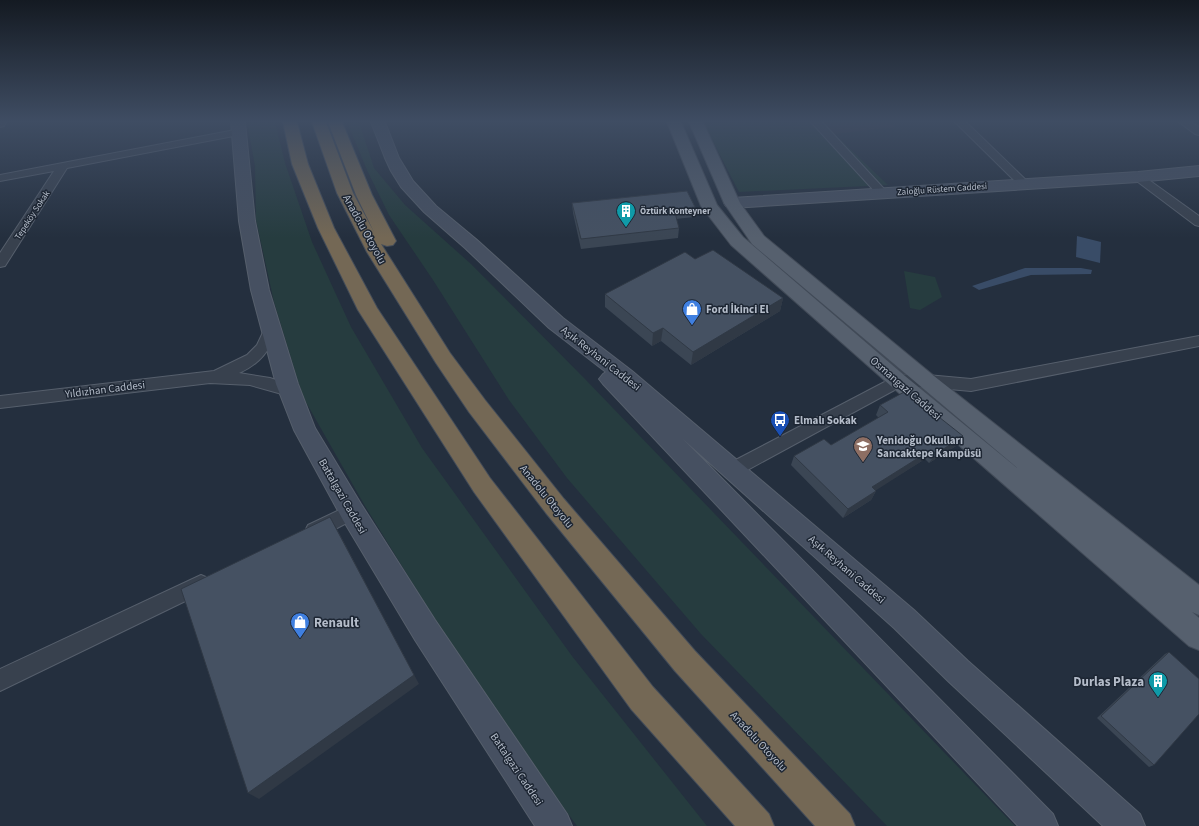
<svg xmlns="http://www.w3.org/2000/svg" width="1199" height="826" viewBox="0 0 1199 826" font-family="'Source Sans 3',sans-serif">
<rect width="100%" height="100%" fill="#242f3e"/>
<!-- medical -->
<path fill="#32303f" d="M 822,122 L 889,122 L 895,127 L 834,134 Z"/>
<!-- green -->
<g fill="#263c3f">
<path d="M 247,122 L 275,122 L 285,163 L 312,242 L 351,327 L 422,448 L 572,656 L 707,826 L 577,826 L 482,696 L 365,506 L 303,397 L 274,302 L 256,220 L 255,166 Z"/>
<path d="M 347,122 L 359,122 L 374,168 L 405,205 L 471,264 L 585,379 L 1015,826 L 887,826 L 701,634 L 567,478 L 509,400 L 433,280 L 389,215 L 367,170 Z"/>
<path d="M 722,122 L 822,122 L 888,185 L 739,192 L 704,124 Z"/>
<path d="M 904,271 L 935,277 L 942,297 L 920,310 L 910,308 Z"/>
</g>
<!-- water -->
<g fill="#394c67">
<path d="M 1077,236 L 1101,242 L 1100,263 L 1076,257 Z"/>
<path d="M 1025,268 L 1081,268 L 1092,270 L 1091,274 L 1031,275 L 979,290 L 972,286 Z"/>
</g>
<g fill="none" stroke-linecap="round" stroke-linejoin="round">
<defs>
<g id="street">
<path d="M 0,122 L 6,122 L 4,126 L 0,127 Z"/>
<path d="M 811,122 L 822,122 L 886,191 L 888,193 L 886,195 L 878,195 Z"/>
<path d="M 955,122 L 966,122 L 1028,182 L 1030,184 L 1028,186 L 1020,186 Z"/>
<path d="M 1179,122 L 1191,122 L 1199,127 L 1199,135 L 1195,134 Z"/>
<path d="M 240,129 L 244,130 L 245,132 L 244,134 L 67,168 L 5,266 L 0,267 L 0,253 L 54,171 L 0,181 L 0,175 Z"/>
<path d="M 1138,174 L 1142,175 L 1199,216 L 1199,226 L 1195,225 L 1134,179 L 1132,177 L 1134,175 Z"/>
<path d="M 271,324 L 276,326 L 278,329 C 270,350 260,364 239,373 L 270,378 L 294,386 L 297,390 L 294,394 L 289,396 L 250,385 L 210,383 L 0,408 L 0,396 L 214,371 L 247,355 L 257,345 L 266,326 Z"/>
<path d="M 1199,336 L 1199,346 L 971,391 L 927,387 L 900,387 L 740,474 L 734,476 L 728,474 L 725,469 L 728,464 L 898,375 L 927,375 L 971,379 Z"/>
<path d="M 352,504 L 358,507 L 361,512 L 358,517 L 320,537 L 314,539 L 308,537 L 305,531 L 308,525 Z"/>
<path d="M 201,575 L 208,578 L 211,584 L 208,590 L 0,691 L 0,669 Z"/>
</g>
<g id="secondary">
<path d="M 231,122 L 245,122 L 255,221 L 269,290 L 298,384 L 315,428 L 361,504 L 435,620 L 567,814 L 572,826 L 535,826 L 415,640 L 343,520 L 294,430 L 276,384 L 251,290 L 239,221 Z"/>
<path d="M 371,122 L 385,122 L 399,158 L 407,171 L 413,181 L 436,206 L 477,240 L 563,318 L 632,371 L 914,610 L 968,661 L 1140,814 L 1145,826 L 1103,826 L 948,681 L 894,628 L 683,439 L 1053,814 L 1058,826 L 1018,826 L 603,384 L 599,379 L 603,374 L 606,372 L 549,328 L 465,248 L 424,212 L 401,187 L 391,171 L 385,158 Z"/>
<path d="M 1199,166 L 1199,176 L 1138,182 L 732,208 L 726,206 L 724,203 L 726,200 L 732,198 L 1138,172 Z"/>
</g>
<path id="primary" d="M 667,122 L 681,122 L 717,205 L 743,237 L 905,376 L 1022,472 L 752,244 L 724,203 L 689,122 L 703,122 L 740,203 L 764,236 L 934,376 L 1199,585 L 1199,615 L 1192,612 L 1199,618 L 1199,650 L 1189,646 L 891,386 L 731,245 L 701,206 Z"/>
<g id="highway">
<path d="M 283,122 L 297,122 L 308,164 L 334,228 L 377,308 L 490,478 L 653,687 L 769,814 L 774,826 L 735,826 L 631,709 L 474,492 L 358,310 L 318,228 L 292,164 Z"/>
<path d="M 312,122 L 326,122 L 353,193 L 374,232 L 356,195 L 328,122 L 342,122 L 372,195 L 396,241 L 393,245 L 387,246 L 381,244 L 450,353 L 485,400 L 564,499 L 695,651 L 850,814 L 855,826 L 815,826 L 675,671 L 546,513 L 469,412 L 436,363 L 367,252 L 337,193 Z"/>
</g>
</defs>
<!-- street casing -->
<use href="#street" stroke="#565f6c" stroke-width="2"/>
<!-- secondary casing -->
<use href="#secondary" stroke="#565f6c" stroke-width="2"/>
<!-- primary casing -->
<use href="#primary" stroke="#414a57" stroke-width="2"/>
<!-- highway casing -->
<use href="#highway" stroke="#434c59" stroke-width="2"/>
<!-- street -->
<use href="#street" fill="#38414e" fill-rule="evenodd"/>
<!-- secondary -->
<use href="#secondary" fill="#465061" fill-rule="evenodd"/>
<!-- primary -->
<use href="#primary" fill="#56606e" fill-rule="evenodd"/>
<!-- highway -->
<use href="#highway" fill="#746855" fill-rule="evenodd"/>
</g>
<!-- wall -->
<g fill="#3b4654">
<path d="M 572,203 L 695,207 L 694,217 L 676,219 L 679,228 L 678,238 L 581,249 L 573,213 Z"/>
<path d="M 695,259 L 783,298 L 780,311 L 691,365 L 661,341 L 652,346 L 605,307 L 605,294 Z"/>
<path d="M 880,405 L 963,436 L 956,446 L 929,463 L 925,459 L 875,490 L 876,491 L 871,500 L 843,518 L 791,465 L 794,456 L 831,445 L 879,418 L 876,415 Z"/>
<path d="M 1169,652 L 1154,765 L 1149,767 L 1097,718 L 1165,654 Z"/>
</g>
<!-- shaded-wall -->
<g fill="#303945">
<path d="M 783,298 L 780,311 L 691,365 L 693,352 Z"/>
<path d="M 663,328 L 661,341 L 652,346 L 653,333 Z"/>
<path d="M 963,436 L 956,446 L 929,463 L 936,454 Z"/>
<path d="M 931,450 L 925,459 L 867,496 L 872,487 Z"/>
<path d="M 876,491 L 871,500 L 843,518 L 848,509 Z"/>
<path d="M 330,517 L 337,529 L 419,684 L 259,799 L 248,793 Z"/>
</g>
<!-- building -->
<g fill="#455162" stroke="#303945">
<path d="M 687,191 L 695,207 L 674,209 L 679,228 L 581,239 L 572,203 Z"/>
<path d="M 713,250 L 783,298 L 693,352 L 663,328 L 653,333 L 605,294 L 685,252 L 695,259 Z"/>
<path d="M 906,391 L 963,436 L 936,454 L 931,450 L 872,487 L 876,491 L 848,509 L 794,456 L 824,439 L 831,445 L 888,412 L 880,405 Z"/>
<path d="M 330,517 L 414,675 L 248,793 L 181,589 Z"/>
<path d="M 1169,652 L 1199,679 L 1199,714 L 1154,765 L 1101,716 Z"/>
</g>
<!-- sky -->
<linearGradient id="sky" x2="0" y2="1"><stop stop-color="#141a22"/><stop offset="0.51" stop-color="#3f4d63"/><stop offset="1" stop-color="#3f4d63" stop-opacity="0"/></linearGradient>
<rect width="1199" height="238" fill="url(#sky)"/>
<!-- icons -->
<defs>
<symbol id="building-pin" viewBox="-11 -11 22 30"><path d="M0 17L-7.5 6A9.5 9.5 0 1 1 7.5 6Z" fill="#0f9aa8" stroke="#1d2633"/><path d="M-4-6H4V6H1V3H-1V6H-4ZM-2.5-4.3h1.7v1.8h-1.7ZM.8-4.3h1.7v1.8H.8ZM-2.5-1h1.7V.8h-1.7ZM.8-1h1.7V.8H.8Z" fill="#fff"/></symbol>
<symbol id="shop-pin" viewBox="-11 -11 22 30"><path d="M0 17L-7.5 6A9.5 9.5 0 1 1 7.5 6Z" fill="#3f7fe0" stroke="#1d2633"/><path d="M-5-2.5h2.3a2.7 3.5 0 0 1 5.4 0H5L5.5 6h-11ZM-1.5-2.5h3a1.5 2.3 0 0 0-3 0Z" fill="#fff"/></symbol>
<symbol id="bus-pin" viewBox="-11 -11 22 30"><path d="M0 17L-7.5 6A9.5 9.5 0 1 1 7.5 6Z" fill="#1a4fb4" stroke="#1d2633"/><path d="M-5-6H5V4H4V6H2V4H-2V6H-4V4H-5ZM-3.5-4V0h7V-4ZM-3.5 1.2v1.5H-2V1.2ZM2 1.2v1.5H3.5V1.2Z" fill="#fff"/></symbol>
<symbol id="school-pin" viewBox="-11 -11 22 30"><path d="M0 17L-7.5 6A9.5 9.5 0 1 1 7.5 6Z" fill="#8d6e63" stroke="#1d2633"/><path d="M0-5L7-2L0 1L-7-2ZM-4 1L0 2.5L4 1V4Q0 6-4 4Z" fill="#fff"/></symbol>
</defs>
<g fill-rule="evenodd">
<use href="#building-pin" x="615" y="200" width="22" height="30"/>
<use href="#shop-pin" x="681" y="298" width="22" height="30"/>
<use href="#bus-pin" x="769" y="409" width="22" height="30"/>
<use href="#school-pin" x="852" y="435" width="22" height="30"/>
<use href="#shop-pin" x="289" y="611" width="22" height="30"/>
<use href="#building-pin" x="1147" y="670" width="22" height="30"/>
</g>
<g text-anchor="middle" stroke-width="3" stroke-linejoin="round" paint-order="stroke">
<!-- far-street labels -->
<g font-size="9" fill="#b4bcc9" stroke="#1d2633">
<text transform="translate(942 189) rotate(-4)" y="3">Zaloğlu Rüstem Caddesi</text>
<text transform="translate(32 215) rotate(-57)" y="3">Tepeköy Sokak</text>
</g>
<!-- far-poi labels -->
<g font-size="9" font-weight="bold" fill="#b4bcc9" stroke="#1d2633" text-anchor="start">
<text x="640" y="214">Öztürk Konteyner</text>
</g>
<!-- street labels -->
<g font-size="11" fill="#b4bcc9" stroke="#1d2633">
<text transform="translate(365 229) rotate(61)" y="4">Anadolu Otoyolu</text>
<text transform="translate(601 358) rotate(38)" y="4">Aşık Reyhani Caddesi</text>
<text transform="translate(906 388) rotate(41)" y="4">Osmangazi Caddesi</text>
<text transform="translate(105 389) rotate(-7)" y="4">Yıldızhan Caddesi</text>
<text transform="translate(343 496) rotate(60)" y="4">Battalgazi Caddesi</text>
<text transform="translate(547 496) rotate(51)" y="4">Anadolu Otoyolu</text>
<text transform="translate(847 569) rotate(41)" y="4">Aşık Reyhani Caddesi</text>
<text transform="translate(759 741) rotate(47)" y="4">Anadolu Otoyolu</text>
<text transform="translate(517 769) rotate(56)" y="4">Battalgazi Caddesi</text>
</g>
<!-- poi labels -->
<g font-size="11" font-weight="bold" fill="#b4bcc9" stroke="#1d2633" text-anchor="start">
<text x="706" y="313">Ford İkinci El</text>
<text x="794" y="424">Elmalı Sokak</text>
<text x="877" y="444">Yenidoğu Okulları<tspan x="877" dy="13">Sancaktepe Kampüsü</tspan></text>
</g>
<!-- near-poi labels -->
<g font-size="13" font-weight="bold" fill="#b4bcc9" stroke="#1d2633" text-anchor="start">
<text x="314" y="627">Renault</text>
<text x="1144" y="686" text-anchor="end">Durlas Plaza</text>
</g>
</g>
</svg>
